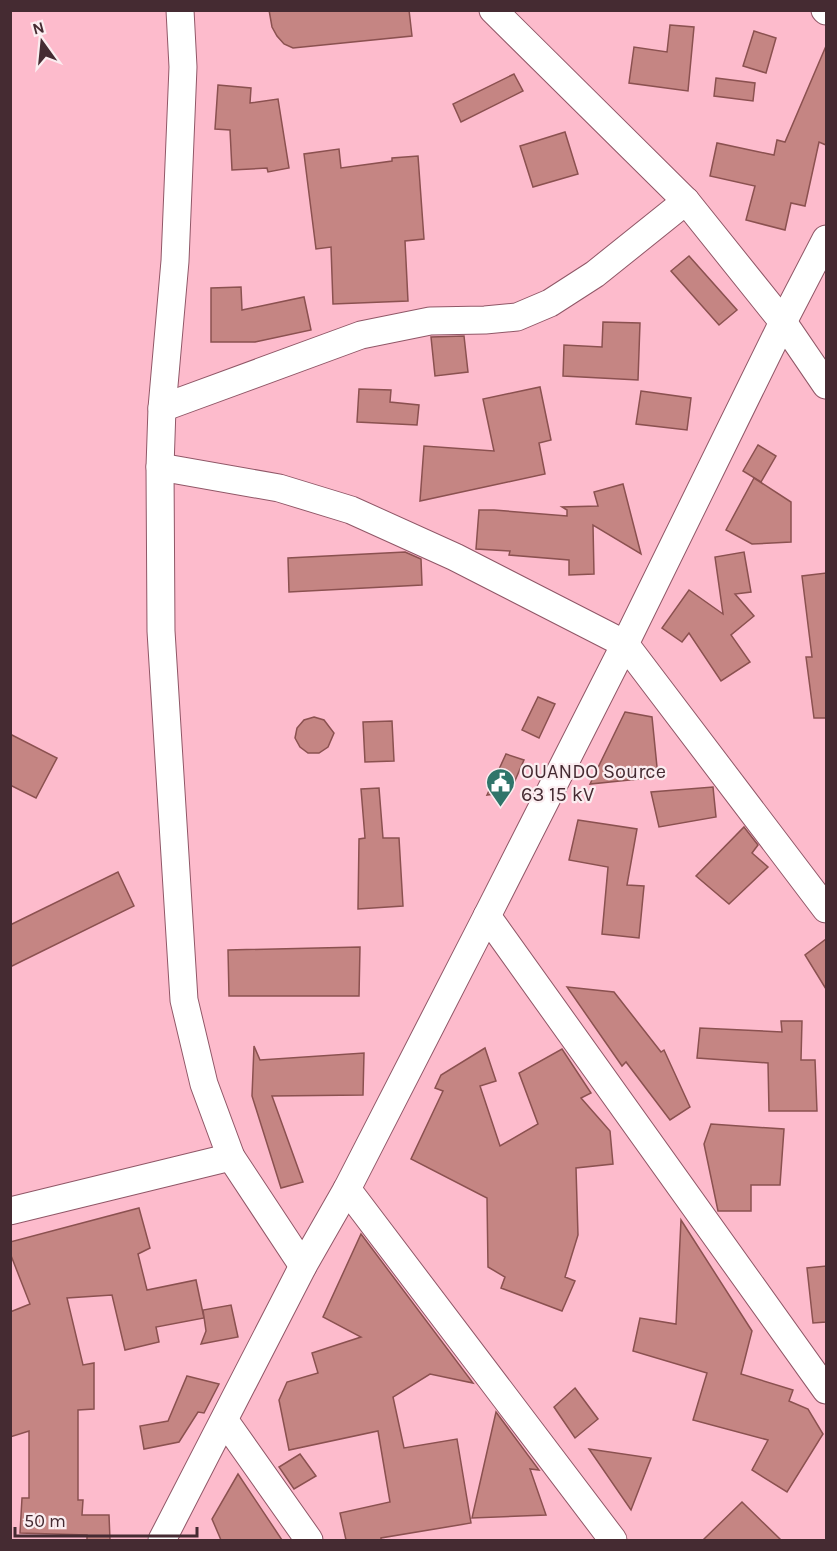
<svg xmlns="http://www.w3.org/2000/svg" width="837" height="1551" viewBox="0 0 837 1551" font-family="Karla,sans-serif">
<rect width="100%" height="100%" fill="#fdbbcc"/>
<!-- building -->
<g fill="#c58583" stroke="#8b5150" stroke-width="1.5">
<path d="M 269,10 L 409,10 L 412,36 L 293,48 L 284,44 L 277,36 L 272,27 Z"/>
<path d="M 670,25 L 694,27 L 688,91 L 629,83 L 634,47 L 667,52 Z"/>
<path d="M 754,31 L 776,38 L 766,73 L 743,66 Z"/>
<path d="M 826,46 L 826,145 L 819,142 L 805,206 L 791,203 L 785,230 L 746,220 L 755,186 L 710,176 L 717,143 L 774,155 L 777,140 L 785,142 Z"/>
<path d="M 514,74 L 523,91 L 461,122 L 453,104 Z"/>
<path d="M 716,78 L 755,83 L 753,101 L 714,96 Z"/>
<path d="M 218,85 L 251,88 L 250,103 L 278,99 L 289,168 L 268,172 L 267,168 L 232,170 L 230,130 L 215,129 Z"/>
<path d="M 565,132 L 578,174 L 533,187 L 520,146 Z"/>
<path d="M 339,149 L 341,168 L 392,161 L 392,158 L 418,156 L 424,239 L 405,241 L 408,301 L 333,304 L 331,247 L 316,249 L 304,154 Z"/>
<path d="M 689,256 L 737,310 L 719,325 L 671,271 Z"/>
<path d="M 241,287 L 242,310 L 304,297 L 311,330 L 255,342 L 211,342 L 211,288 Z"/>
<path d="M 603,322 L 640,323 L 638,380 L 563,376 L 564,345 L 602,347 Z"/>
<path d="M 464,336 L 468,372 L 435,376 L 431,337 Z"/>
<path d="M 540,387 L 551,440 L 539,443 L 545,474 L 420,501 L 424,446 L 494,451 L 483,399 Z"/>
<path d="M 359,389 L 391,390 L 390,402 L 419,405 L 417,425 L 357,422 Z"/>
<path d="M 641,391 L 691,398 L 687,430 L 636,424 Z"/>
<path d="M 758,445 L 776,456 L 761,482 L 743,471 Z"/>
<path d="M 754,478 L 791,502 L 791,542 L 752,544 L 726,530 Z"/>
<path d="M 623,484 L 641,554 L 593,525 L 594,574 L 569,575 L 569,560 L 509,555 L 510,551 L 476,549 L 479,510 L 494,510 L 567,516 L 567,510 L 562,507 L 598,506 L 594,492 Z"/>
<path d="M 405,552 L 421,559 L 422,585 L 289,592 L 288,558 Z"/>
<path d="M 744,552 L 751,592 L 735,594 L 754,616 L 731,635 L 750,662 L 721,681 L 689,633 L 682,642 L 662,628 L 689,590 L 723,614 L 715,557 Z"/>
<path d="M 826,573 L 826,718 L 814,718 L 806,657 L 812,657 L 802,576 Z"/>
<path d="M 538,697 L 555,704 L 539,738 L 522,730 Z"/>
<path d="M 625,712 L 652,717 L 658,777 L 590,784 Z"/>
<path d="M 314,717 L 324,720 L 334,733 L 328,747 L 319,753 L 308,753 L 300,747 L 295,738 L 297,728 L 304,720 Z"/>
<path d="M 392,721 L 394,761 L 365,762 L 363,722 Z"/>
<path d="M 10,734 L 57,758 L 36,798 L 10,785 Z"/>
<path d="M 506,754 L 524,760 L 510,792 L 487,795 Z"/>
<path d="M 713,787 L 716,817 L 659,827 L 651,792 Z"/>
<path d="M 379,788 L 383,838 L 399,838 L 403,906 L 358,909 L 359,839 L 365,838 L 361,789 Z"/>
<path d="M 578,820 L 637,829 L 627,885 L 644,886 L 639,938 L 602,934 L 608,867 L 569,860 Z"/>
<path d="M 744,827 L 758,845 L 752,853 L 768,867 L 729,904 L 696,876 Z"/>
<path d="M 118,872 L 134,906 L 10,967 L 10,925 Z"/>
<path d="M 826,939 L 826,989 L 805,955 Z"/>
<path d="M 360,947 L 359,996 L 229,996 L 228,950 Z"/>
<path d="M 567,987 L 614,992 L 661,1052 L 664,1050 L 690,1107 L 670,1120 L 626,1062 L 622,1066 Z"/>
<path d="M 781,1021 L 802,1021 L 801,1060 L 815,1060 L 817,1111 L 769,1111 L 768,1063 L 697,1058 L 700,1028 L 782,1032 Z"/>
<path d="M 254,1046 L 260,1060 L 364,1053 L 363,1095 L 272,1096 L 303,1182 L 281,1188 L 252,1096 Z"/>
<path d="M 485,1048 L 496,1081 L 480,1086 L 500,1146 L 538,1124 L 519,1073 L 562,1049 L 591,1093 L 581,1098 L 610,1131 L 613,1164 L 576,1168 L 578,1235 L 565,1277 L 575,1281 L 562,1311 L 501,1288 L 505,1277 L 488,1267 L 487,1198 L 411,1159 L 443,1091 L 435,1088 L 441,1075 Z"/>
<path d="M 711,1124 L 784,1129 L 780,1185 L 751,1185 L 751,1211 L 718,1211 L 704,1144 Z"/>
<path d="M 139,1208 L 150,1248 L 138,1254 L 147,1290 L 196,1280 L 204,1318 L 156,1327 L 159,1342 L 125,1350 L 112,1295 L 67,1298 L 83,1365 L 94,1363 L 94,1409 L 78,1410 L 78,1500 L 83,1500 L 82,1515 L 109,1515 L 110,1540 L 87,1540 L 87,1535 L 20,1533 L 22,1498 L 29,1498 L 29,1431 L 10,1437 L 10,1312 L 30,1304 L 10,1253 L 10,1242 Z"/>
<path d="M 681,1220 L 752,1331 L 741,1374 L 793,1390 L 789,1401 L 808,1409 L 823,1434 L 787,1492 L 752,1470 L 768,1440 L 693,1420 L 707,1373 L 633,1351 L 640,1318 L 676,1324 Z"/>
<path d="M 361,1234 L 473,1383 L 430,1374 L 393,1397 L 404,1448 L 457,1439 L 471,1523 L 381,1538 L 381,1540 L 346,1540 L 340,1513 L 390,1502 L 378,1431 L 289,1450 L 279,1400 L 287,1382 L 318,1373 L 312,1353 L 361,1337 L 323,1317 Z"/>
<path d="M 826,1266 L 826,1322 L 813,1323 L 807,1268 Z"/>
<path d="M 231,1305 L 238,1337 L 201,1344 L 206,1331 L 203,1310 Z"/>
<path d="M 187,1376 L 219,1384 L 204,1413 L 198,1412 L 179,1442 L 144,1449 L 140,1426 L 168,1421 Z"/>
<path d="M 575,1388 L 598,1419 L 575,1438 L 554,1407 Z"/>
<path d="M 496,1412 L 539,1470 L 530,1469 L 546,1515 L 472,1518 Z"/>
<path d="M 589,1449 L 651,1458 L 631,1510 Z"/>
<path d="M 300,1454 L 316,1476 L 294,1489 L 279,1467 Z"/>
<path d="M 238,1474 L 282,1540 L 221,1540 L 212,1519 Z"/>
<path d="M 742,1502 L 781,1540 L 703,1540 Z"/>
</g>
<g fill="none" stroke-linecap="round" stroke-linejoin="round">
<defs>
<g id="minor">
<path d="M 180,10 L 183,67 L 175,261 L 162,408 L 160,467 L 161,631 L 184,1000 L 204,1084 L 231,1157 L 303,1266"/>
<path d="M 493,10 L 686,201 L 783,322 L 826,385"/>
<path d="M 825,10 L 826,11"/>
<path d="M 162,408 L 361,335 L 430,321 L 485,320 L 517,317 L 550,303 L 595,274 L 686,201"/>
<path d="M 160,467 L 279,488 L 351,510 L 455,557 L 625,644 L 826,909"/>
<path d="M 487,916 L 826,1390"/>
<path d="M 347,1189 L 613,1540"/>
<path d="M 10,1211 L 231,1157"/>
<path d="M 225,1421 L 309,1540"/>
<path d="M 162,1540 L 303,1266 L 347,1189 L 487,916 L 625,644 L 783,322 L 826,239"/>
</g>
</defs>
<!-- minor casing -->
<use href="#minor" stroke="#905767" stroke-width="29"/>
<!-- minor -->
<use href="#minor" stroke="#fff" stroke-width="27"/>
</g>
<!-- icons -->
<defs>
<symbol id="civic-pin" viewBox="-11 -11 22 30"><path d="M0 17L-7.5 6A9.5 9.5 0 1 1 7.5 6Z" fill="#2f756a" stroke="#fbedf0"/><path d="M-.6-6.5H3V-4.5H.6V-3L4-1V1h2V6H-6V1h2V-1L-.6-3ZM-1.2 2.5V6h2.4V2.5Z" fill="#fff"/></symbol>
</defs>
<g fill-rule="evenodd">
<use href="#civic-pin" x="484" y="766" width="33" height="45"/>
</g>
<g text-anchor="middle" stroke-width="4.5" stroke-linejoin="round" paint-order="stroke">
<!-- poi labels -->
<g font-size="20" fill="#452b32" stroke="#fbedf0" text-anchor="start">
<text x="521" y="778">OUANDO Source<tspan x="521" dy="23">63 15 kV</tspan></text>
</g>
</g>
<!-- border -->
<rect width="837" height="1551" fill="none" stroke="#452b32" stroke-width="24"/>
<!-- north arrow -->
<g transform="translate(42 42) rotate(345)" stroke="#fbedf0" stroke-width="4.5" paint-order="stroke">
<path d="M0-4.5L10 22L0 15L-10 22Z" fill="#452b32"/>
<text y="-9" font-size="16" font-weight="bold" text-anchor="middle" fill="#452b32">N</text>
</g>
<!-- scale -->
<path d="M15 1527v9h182v-9" fill="none" stroke="#452b32" stroke-width="3"/>
<text x="24" y="1527" font-size="18" fill="#452b32" stroke="#fbedf0" stroke-width="4.5" paint-order="stroke">50 m</text>
</svg>
